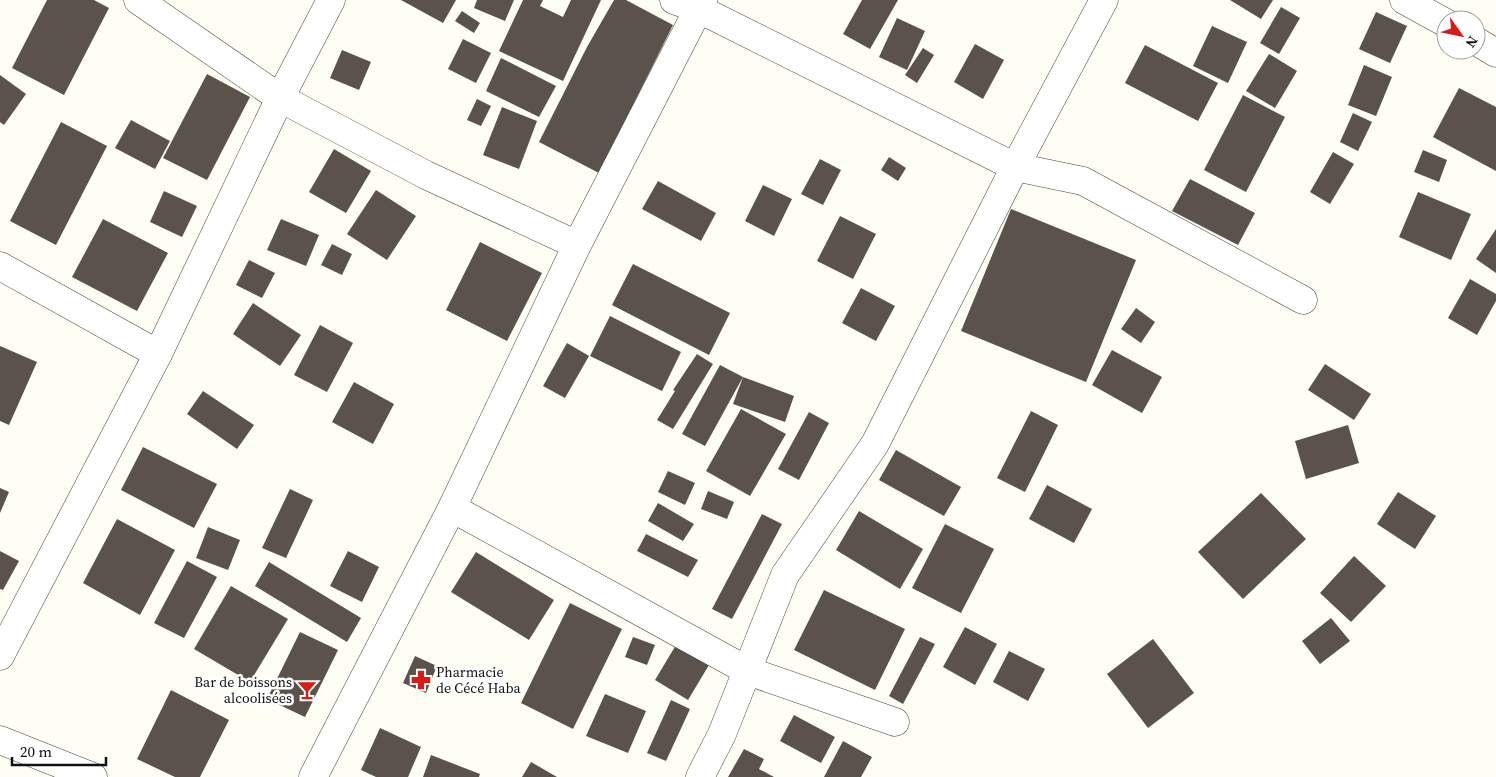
<svg xmlns="http://www.w3.org/2000/svg" width="1496" height="777" viewBox="0 0 1496 777" font-family="'Source Serif 4',serif">
<rect width="100%" height="100%" fill="#fffef4"/>
<!-- building -->
<g fill="#5b534b">
<path d="M 47,0 L 94,0 L 109,8 L 64,95 L 12,68 Z"/>
<path d="M 401,0 L 456,0 L 443,23 Z"/>
<path d="M 477,0 L 514,0 L 505,21 L 474,8 Z"/>
<path d="M 523,0 L 543,0 L 540,6 L 563,17 L 571,0 L 601,0 L 563,81 L 499,51 Z"/>
<path d="M 614,0 L 626,0 L 673,25 L 599,173 L 539,142 L 587,47 Z"/>
<path d="M 862,0 L 898,0 L 870,49 L 843,34 Z"/>
<path d="M 1230,0 L 1273,0 L 1261,19 Z"/>
<path d="M 1281,7 L 1300,18 L 1279,54 L 1260,43 Z"/>
<path d="M 462,11 L 480,23 L 474,33 L 455,21 Z"/>
<path d="M 1376,12 L 1407,26 L 1390,63 L 1359,49 Z"/>
<path d="M 897,18 L 925,31 L 907,70 L 879,57 Z"/>
<path d="M 1212,26 L 1247,42 L 1228,83 L 1193,66 Z"/>
<path d="M 463,39 L 491,53 L 476,83 L 448,69 Z"/>
<path d="M 975,44 L 1004,60 L 983,99 L 954,82 Z"/>
<path d="M 1145,45 L 1218,83 L 1198,121 L 1125,83 Z"/>
<path d="M 923,48 L 934,55 L 917,83 L 905,75 Z"/>
<path d="M 342,50 L 371,62 L 359,90 L 330,78 Z"/>
<path d="M 1269,54 L 1297,71 L 1275,108 L 1246,91 Z"/>
<path d="M 501,58 L 556,86 L 539,117 L 486,91 Z"/>
<path d="M 1364,65 L 1392,77 L 1376,116 L 1348,105 Z"/>
<path d="M 207,74 L 250,97 L 207,180 L 163,158 Z"/>
<path d="M 0,75 L 26,94 L 4,125 L 0,122 Z"/>
<path d="M 1459,88 L 1496,107 L 1496,171 L 1433,137 Z"/>
<path d="M 1243,95 L 1285,117 L 1246,192 L 1204,170 Z"/>
<path d="M 477,99 L 491,106 L 481,126 L 467,120 Z"/>
<path d="M 502,107 L 537,121 L 519,169 L 483,155 Z"/>
<path d="M 1353,113 L 1372,122 L 1358,151 L 1340,142 Z"/>
<path d="M 131,120 L 170,141 L 155,169 L 115,148 Z"/>
<path d="M 61,122 L 107,146 L 56,245 L 10,221 Z"/>
<path d="M 334,149 L 371,171 L 346,213 L 309,192 Z"/>
<path d="M 1423,150 L 1447,160 L 1439,182 L 1414,172 Z"/>
<path d="M 1333,152 L 1354,164 L 1330,204 L 1310,192 Z"/>
<path d="M 889,157 L 906,168 L 898,181 L 881,170 Z"/>
<path d="M 820,159 L 841,170 L 823,205 L 801,194 Z"/>
<path d="M 1190,179 L 1255,213 L 1238,245 L 1172,211 Z"/>
<path d="M 658,181 L 716,213 L 701,241 L 642,209 Z"/>
<path d="M 763,185 L 792,199 L 774,236 L 745,221 Z"/>
<path d="M 376,190 L 416,216 L 387,260 L 347,234 Z"/>
<path d="M 164,191 L 197,206 L 182,237 L 150,222 Z"/>
<path d="M 1418,192 L 1471,214 L 1451,260 L 1399,237 Z"/>
<path d="M 1011,209 L 1136,260 L 1086,382 L 961,331 Z"/>
<path d="M 840,216 L 876,234 L 853,279 L 817,261 Z"/>
<path d="M 103,219 L 168,253 L 137,311 L 72,277 Z"/>
<path d="M 281,219 L 319,235 L 306,266 L 267,250 Z"/>
<path d="M 1496,229 L 1496,273 L 1476,259 Z"/>
<path d="M 480,242 L 542,273 L 507,341 L 446,310 Z"/>
<path d="M 332,244 L 352,254 L 342,275 L 321,265 Z"/>
<path d="M 249,260 L 275,273 L 262,298 L 236,285 Z"/>
<path d="M 633,264 L 730,313 L 709,355 L 612,305 Z"/>
<path d="M 1470,279 L 1496,294 L 1496,301 L 1477,335 L 1448,318 Z"/>
<path d="M 861,288 L 895,306 L 876,341 L 842,323 Z"/>
<path d="M 253,303 L 301,335 L 280,366 L 233,334 Z"/>
<path d="M 1136,308 L 1155,322 L 1141,343 L 1121,329 Z"/>
<path d="M 610,316 L 681,352 L 662,391 L 590,356 Z"/>
<path d="M 320,325 L 353,343 L 327,392 L 294,375 Z"/>
<path d="M 567,343 L 589,356 L 565,398 L 543,386 Z"/>
<path d="M 0,346 L 37,362 L 9,425 L 0,421 Z"/>
<path d="M 1112,350 L 1162,377 L 1142,413 L 1092,385 Z"/>
<path d="M 697,354 L 713,364 L 673,429 L 657,420 L 675,391 L 673,390 Z"/>
<path d="M 1325,364 L 1371,394 L 1354,420 L 1308,390 Z"/>
<path d="M 720,365 L 743,377 L 705,446 L 682,434 Z"/>
<path d="M 743,377 L 794,396 L 785,422 L 733,404 Z"/>
<path d="M 354,382 L 394,404 L 373,444 L 332,422 Z"/>
<path d="M 203,391 L 254,425 L 237,449 L 187,414 Z"/>
<path d="M 741,409 L 786,434 L 750,496 L 706,471 Z"/>
<path d="M 1031,411 L 1058,425 L 1025,492 L 997,478 Z"/>
<path d="M 809,412 L 829,423 L 799,480 L 778,469 Z"/>
<path d="M 1348,425 L 1359,463 L 1306,479 L 1295,441 Z"/>
<path d="M 143,447 L 217,484 L 194,528 L 121,490 Z"/>
<path d="M 896,450 L 961,487 L 944,516 L 879,480 Z"/>
<path d="M 668,471 L 695,483 L 685,505 L 658,492 Z"/>
<path d="M 1047,485 L 1092,509 L 1074,543 L 1029,519 Z"/>
<path d="M 0,488 L 9,492 L 0,513 Z"/>
<path d="M 290,489 L 313,500 L 286,558 L 262,548 Z"/>
<path d="M 708,491 L 734,502 L 727,519 L 701,509 Z"/>
<path d="M 1398,492 L 1436,516 L 1415,549 L 1377,524 Z"/>
<path d="M 1261,493 L 1306,539 L 1243,599 L 1198,552 Z"/>
<path d="M 658,503 L 694,524 L 683,541 L 648,521 Z"/>
<path d="M 859,511 L 923,549 L 900,589 L 836,550 Z"/>
<path d="M 762,514 L 782,524 L 732,619 L 712,609 Z"/>
<path d="M 117,519 L 175,550 L 140,615 L 83,583 Z"/>
<path d="M 945,524 L 994,549 L 961,613 L 912,588 Z"/>
<path d="M 208,527 L 240,540 L 228,570 L 196,558 Z"/>
<path d="M 646,534 L 698,560 L 688,577 L 637,551 Z"/>
<path d="M 0,551 L 19,561 L 3,590 L 0,589 Z"/>
<path d="M 348,551 L 379,567 L 362,602 L 330,586 Z"/>
<path d="M 476,552 L 554,600 L 529,640 L 451,592 Z"/>
<path d="M 1354,556 L 1386,586 L 1351,622 L 1320,593 Z"/>
<path d="M 187,561 L 217,577 L 184,638 L 154,623 Z"/>
<path d="M 269,562 L 361,618 L 347,642 L 255,586 Z"/>
<path d="M 231,586 L 288,619 L 250,682 L 194,649 Z"/>
<path d="M 824,590 L 905,629 L 875,690 L 794,650 Z"/>
<path d="M 570,603 L 622,629 L 573,729 L 521,703 Z"/>
<path d="M 1331,618 L 1350,641 L 1320,664 L 1302,641 Z"/>
<path d="M 965,627 L 997,644 L 975,685 L 943,667 Z"/>
<path d="M 300,632 L 338,650 L 305,717 L 267,699 Z"/>
<path d="M 633,637 L 655,645 L 647,665 L 625,657 Z"/>
<path d="M 920,637 L 935,644 L 903,704 L 889,696 Z"/>
<path d="M 1153,639 L 1194,693 L 1148,728 L 1107,674 Z"/>
<path d="M 676,645 L 709,665 L 688,700 L 655,680 Z"/>
<path d="M 1009,651 L 1045,669 L 1028,701 L 993,682 Z"/>
<path d="M 415,656 L 437,666 L 426,693 L 403,683 Z"/>
<path d="M 171,690 L 229,720 L 200,777 L 175,777 L 137,759 Z"/>
<path d="M 605,694 L 646,711 L 628,753 L 586,736 Z"/>
<path d="M 671,700 L 690,709 L 666,761 L 647,753 Z"/>
<path d="M 794,715 L 835,737 L 821,763 L 780,741 Z"/>
<path d="M 380,728 L 421,747 L 408,777 L 376,777 L 361,770 Z"/>
<path d="M 843,741 L 872,757 L 861,777 L 824,777 Z"/>
<path d="M 744,749 L 764,759 L 759,769 L 774,777 L 728,777 Z"/>
<path d="M 431,755 L 480,774 L 479,777 L 423,777 Z"/>
<path d="M 531,762 L 557,777 L 522,777 Z"/>
</g>
<g fill="none" stroke-linecap="round" stroke-linejoin="round">
<defs>
<g id="minor">
<path d="M 138,0 L 280,98 L 426,175 L 577,245"/>
<path d="M 674,0 L 699,9 L 1015,167 L 1083,181 L 1303,300"/>
<path d="M 1404,0 L 1446,23"/>
<path d="M 1476,41 L 1496,53"/>
<path d="M 0,266 L 158,354"/>
<path d="M 452,508 L 748,671 L 895,722"/>
<path d="M 0,656 L 158,354 L 280,98 L 331,0"/>
<path d="M 0,740 L 93,777"/>
<path d="M 313,777 L 452,508 L 577,245 L 703,0"/>
<path d="M 700,777 L 722,734 L 785,575 L 875,444 L 1015,167 L 1104,0"/>
</g>
</defs>
<!-- minor casing -->
<use href="#minor" stroke="#444" stroke-width="29"/>
<!-- minor -->
<use href="#minor" stroke="#fff" stroke-width="28"/>
</g>
<!-- icons -->
<defs>
<symbol id="pharmacy-bare" viewBox="-9 -9 18 18"><path d="M-2-6h4v4h4v4h-4v4h-4v-4h-4v-4h4Z" fill="#d31d16" stroke="#fff" stroke-width="2.5" paint-order="stroke"/></symbol>
<symbol id="bar-bare" viewBox="-9 -9 18 18"><path d="M-6-5H6L.8 .8V4.5H3.5V6h-7V4.5H-.8V.8Z" fill="#d31d16" stroke="#fff" stroke-width="2.5" paint-order="stroke"/></symbol>
</defs>
<g fill-rule="evenodd">
<use href="#pharmacy-bare" x="407" y="666" width="28" height="28"/>
<use href="#bar-bare" x="293" y="676" width="28" height="28"/>
</g>
<g text-anchor="middle" stroke-width="5" stroke-linejoin="round" paint-order="stroke">
<!-- poi labels -->
<g font-size="14" fill="#111" stroke="#fff" text-anchor="start">
<text x="436" y="677">Pharmacie<tspan x="436" dy="16">de Cécé Haba</tspan></text>
<text x="292" y="687" text-anchor="end">Bar de boissons<tspan x="292" dy="16">alcoolisées</tspan></text>
</g>
</g>
<!-- north arrow -->
<g transform="translate(1461 35) rotate(123)"><circle r="24" fill="#ffffff" stroke="#a0a0a0"/>
<path d="M0-4L9 19L0 12L-9 19Z" fill="#d31d16"/>
<text y="-8" font-size="14" font-weight="bold" text-anchor="middle" fill="#111111">N</text>
</g>
<!-- scale -->
<path d="M12 757v8h94v-8" fill="none" stroke="#111111" stroke-width="2.5"/>
<text x="20" y="757" font-size="15" fill="#111111" stroke="#ffffff" stroke-width="4" paint-order="stroke">20 m</text>
</svg>
